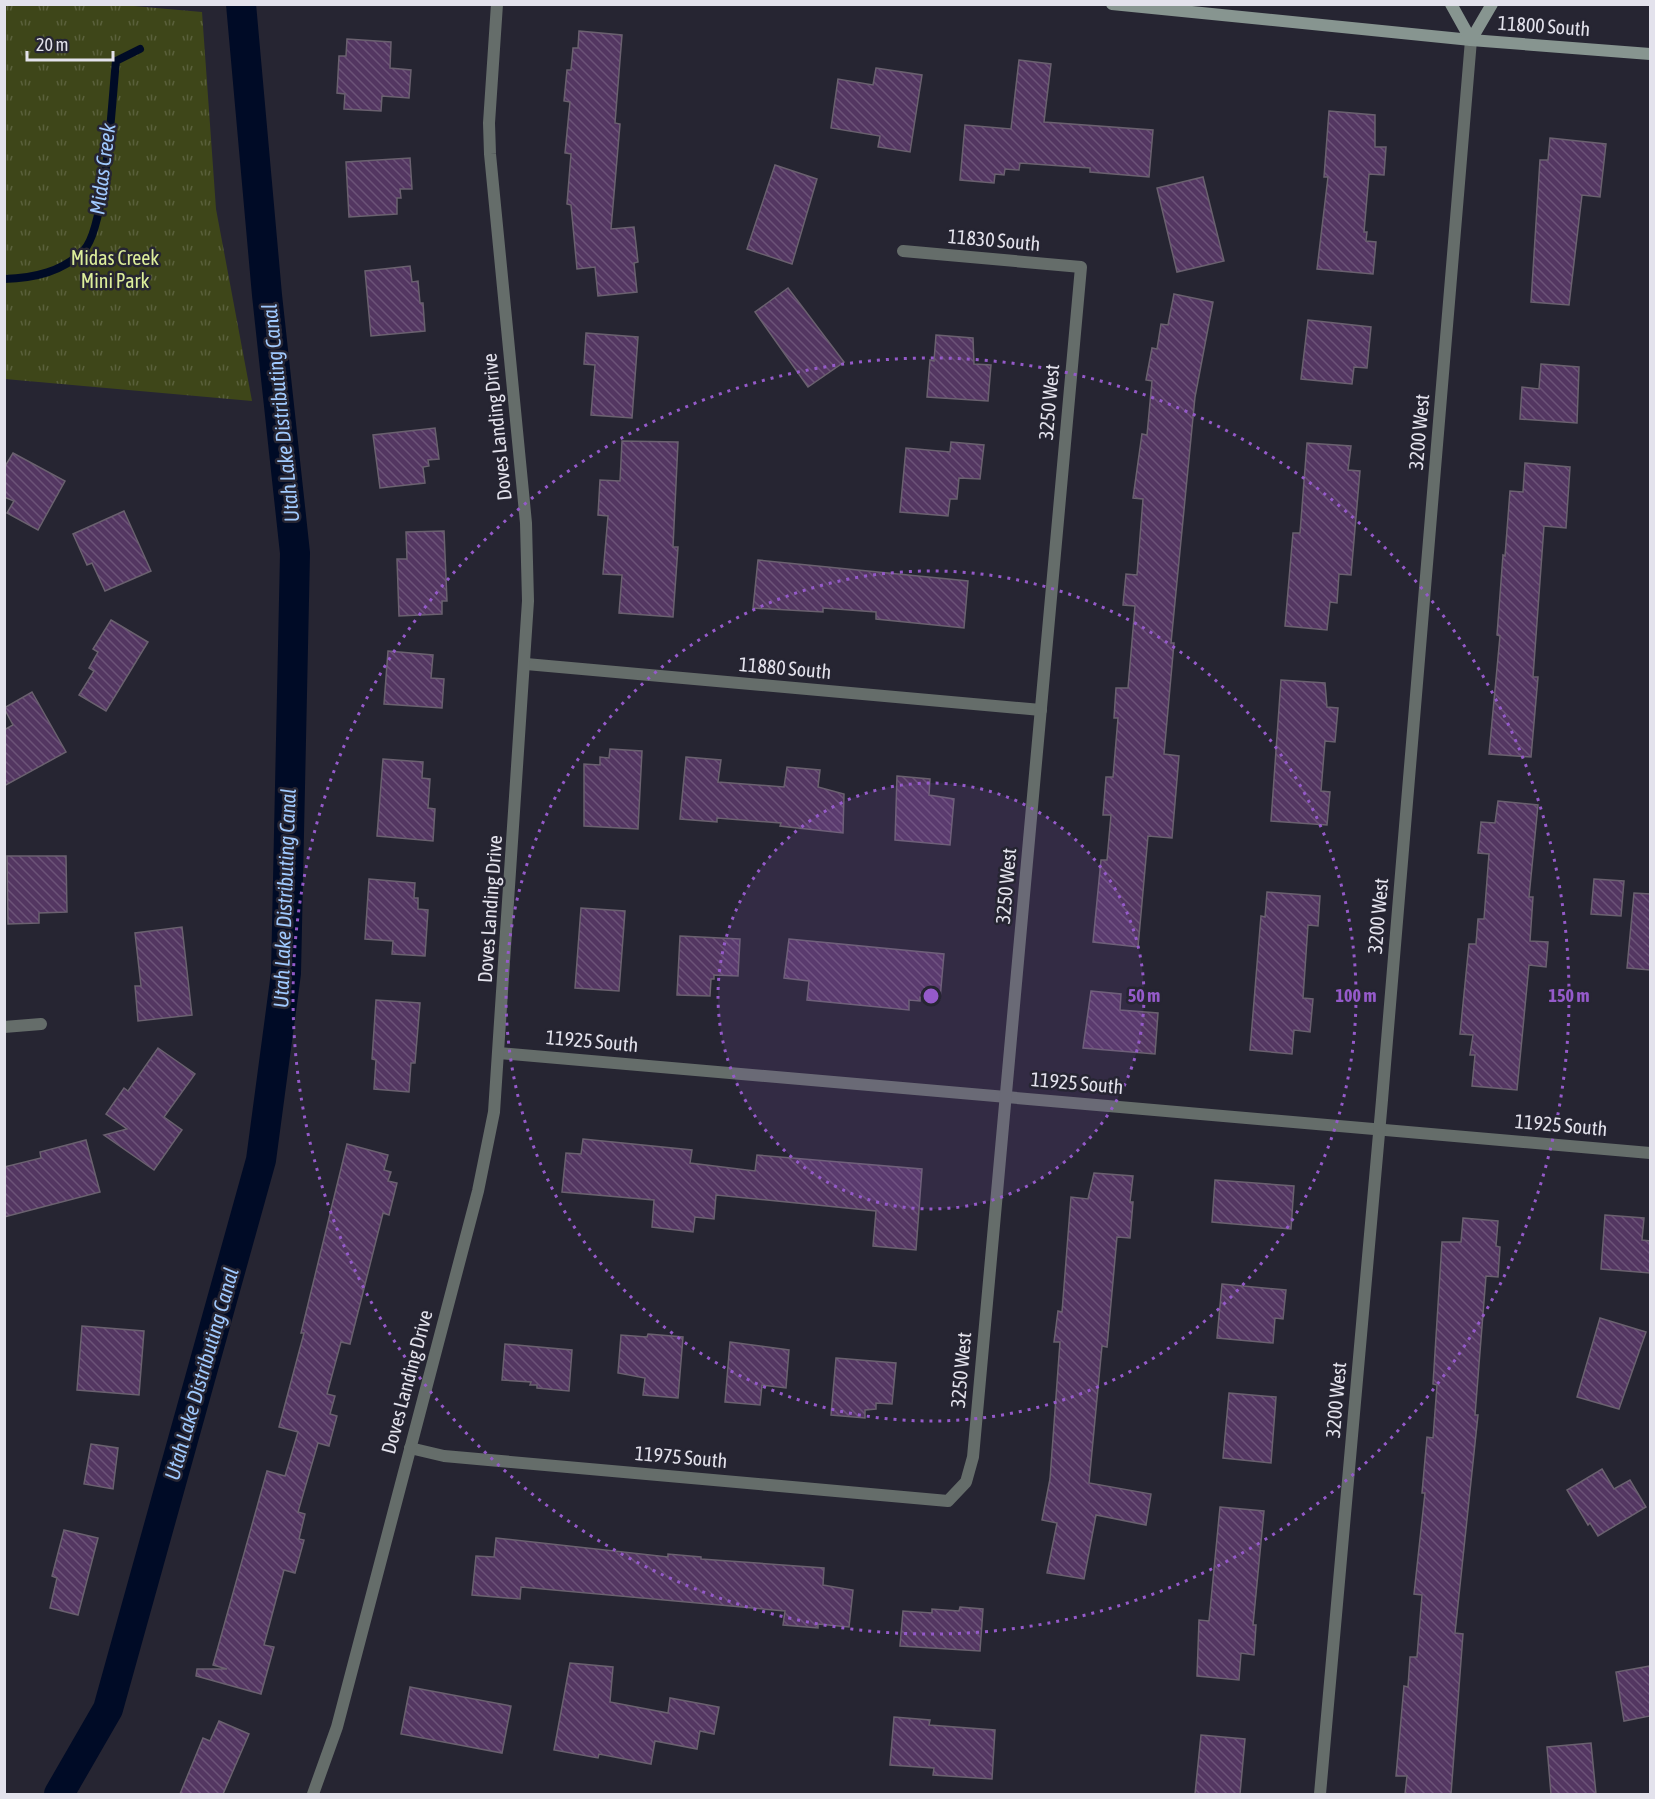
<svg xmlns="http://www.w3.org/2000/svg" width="1655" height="1799" viewBox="0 0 1655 1799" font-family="'Asap Condensed',sans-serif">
<defs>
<pattern id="grass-tufts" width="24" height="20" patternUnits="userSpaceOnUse" patternTransform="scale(1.5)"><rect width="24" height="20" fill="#3e4619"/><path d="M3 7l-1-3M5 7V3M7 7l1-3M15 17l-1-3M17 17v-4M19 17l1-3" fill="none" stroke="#5a603b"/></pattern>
<pattern id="building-back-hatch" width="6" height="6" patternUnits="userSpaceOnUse" patternTransform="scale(1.5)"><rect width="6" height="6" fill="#533661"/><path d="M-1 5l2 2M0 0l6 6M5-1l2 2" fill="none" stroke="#6c5378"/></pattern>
</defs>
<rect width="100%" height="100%" fill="#262532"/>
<!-- grass -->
<path fill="url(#grass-tufts)" d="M 122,5 L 202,12 L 216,209 L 252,401 L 5,379 L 5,5 Z"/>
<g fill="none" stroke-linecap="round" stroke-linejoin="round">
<!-- stream -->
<path stroke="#000b26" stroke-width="8" d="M 4,279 C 34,278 63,272 84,250 C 106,227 112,98 116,61 L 140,49"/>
<!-- canal -->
<path stroke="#000b26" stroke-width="30" d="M 59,1794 L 108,1709 L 261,1160 L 286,973 L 295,553 L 267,295 L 241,4"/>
</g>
<!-- building -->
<g fill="url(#building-back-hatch)" stroke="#6a616f" stroke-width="1.5">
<path d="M 579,31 L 622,35 L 615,123 L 620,124 L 611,229 L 634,227 L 638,262 L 634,263 L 637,292 L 598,296 L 595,267 L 577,269 L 571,205 L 567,204 L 571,154 L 565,153 L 570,102 L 564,101 L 567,70 L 571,70 L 573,48 L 578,48 Z"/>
<path d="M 347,39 L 391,42 L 390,68 L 411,70 L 409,98 L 382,96 L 381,111 L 344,109 L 345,94 L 337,93 L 339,56 L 346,56 Z"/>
<path d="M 1019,60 L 1051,64 L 1044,122 L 1153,130 L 1149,177 L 1090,172 L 1090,168 L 1020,163 L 1019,170 L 1005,169 L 1004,175 L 995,174 L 994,183 L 960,180 L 965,125 L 1011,129 Z"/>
<path d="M 876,68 L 922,75 L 910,152 L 878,147 L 880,136 L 831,128 L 838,79 L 873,85 Z"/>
<path d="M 1329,111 L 1375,115 L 1375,147 L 1386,147 L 1384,175 L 1369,174 L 1364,232 L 1367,232 L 1366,241 L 1376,242 L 1373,274 L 1317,269 L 1328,177 L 1324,177 Z"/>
<path d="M 1550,138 L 1606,144 L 1600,197 L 1582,195 L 1569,305 L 1531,302 L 1540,160 L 1548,160 Z"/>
<path d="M 410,158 L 412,189 L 400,189 L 401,198 L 397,198 L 397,214 L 349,217 L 346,162 Z"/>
<path d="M 775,165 L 817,179 L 792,264 L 747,249 Z"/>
<path d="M 1203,177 L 1224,261 L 1177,272 L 1157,188 Z"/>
<path d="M 410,266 L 412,282 L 418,281 L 420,303 L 423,303 L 425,331 L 371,336 L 365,271 Z"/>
<path d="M 788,288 L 844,362 L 808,387 L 755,312 Z"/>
<path d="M 1174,294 L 1213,302 L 1195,397 L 1171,643 L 1174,643 L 1164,754 L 1179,756 L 1172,838 L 1148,836 L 1138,947 L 1093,942 L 1101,860 L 1107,860 L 1111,815 L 1103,815 L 1106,777 L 1113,777 L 1118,718 L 1114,718 L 1116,688 L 1128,688 L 1135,606 L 1123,605 L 1126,574 L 1137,575 L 1143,499 L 1133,498 L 1142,434 L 1147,435 L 1152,381 L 1146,380 L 1152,348 L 1157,349 L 1161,324 L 1168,325 Z"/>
<path d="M 1308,320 L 1371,327 L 1367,368 L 1354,367 L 1352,384 L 1301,379 Z"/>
<path d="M 586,333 L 638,337 L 632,418 L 591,415 L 595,365 L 584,364 Z"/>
<path d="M 936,335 L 973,338 L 974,364 L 991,365 L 988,401 L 927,397 L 930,360 L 934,361 Z"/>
<path d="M 1541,364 L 1579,367 L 1577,423 L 1520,419 L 1522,387 L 1539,389 Z"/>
<path d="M 435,428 L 439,459 L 428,460 L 429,466 L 423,467 L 425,483 L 380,488 L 373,435 Z"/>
<path d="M 622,441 L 678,442 L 673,547 L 678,547 L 673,617 L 619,613 L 622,575 L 603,574 L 608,516 L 598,515 L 600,480 L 620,481 Z"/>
<path d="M 951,442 L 984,445 L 980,479 L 959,478 L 957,499 L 950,499 L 948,516 L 900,512 L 906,448 L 950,452 Z"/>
<path d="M 1307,443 L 1351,446 L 1348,470 L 1360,471 L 1351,575 L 1339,574 L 1337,603 L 1330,602 L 1327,630 L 1285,626 L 1293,533 L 1300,533 Z"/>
<path d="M 13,453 L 65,481 L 38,530 L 7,513 L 14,501 L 4,497 L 4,468 Z"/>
<path d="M 1525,463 L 1570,467 L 1566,528 L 1544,526 L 1533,677 L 1538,677 L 1531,757 L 1489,754 L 1500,636 L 1497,635 L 1503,555 L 1505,556 L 1510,491 L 1523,492 Z"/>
<path d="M 124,511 L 151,571 L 105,591 L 92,563 L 87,565 L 73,534 Z"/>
<path d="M 444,531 L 447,601 L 442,601 L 442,614 L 399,616 L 397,559 L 407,559 L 406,532 Z"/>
<path d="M 758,560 L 968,581 L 964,628 L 876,619 L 876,612 L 823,608 L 823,612 L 753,608 Z"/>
<path d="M 111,620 L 148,642 L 106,711 L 79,695 L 94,671 L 89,668 L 98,652 L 93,649 Z"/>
<path d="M 388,651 L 433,655 L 431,678 L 444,679 L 442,708 L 384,704 Z"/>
<path d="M 1281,680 L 1325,683 L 1327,707 L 1338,708 L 1335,742 L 1325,741 L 1321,791 L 1330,792 L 1327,825 L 1271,821 Z"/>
<path d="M 32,692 L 66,752 L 4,786 L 4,730 L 13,725 L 4,708 Z"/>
<path d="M 610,749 L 642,751 L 638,829 L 584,826 L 584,764 L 600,765 L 600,757 L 609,758 Z"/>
<path d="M 686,757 L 721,760 L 718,782 L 784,787 L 787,767 L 820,770 L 818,787 L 844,794 L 843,833 L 780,826 L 781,823 L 717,818 L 717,822 L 680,819 Z"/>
<path d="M 383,759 L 423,762 L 422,778 L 430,779 L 428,808 L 435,809 L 433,841 L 377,836 Z"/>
<path d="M 897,776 L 930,779 L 929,795 L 954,799 L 950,845 L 895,840 Z"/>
<path d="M 1498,801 L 1538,805 L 1529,897 L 1533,897 L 1530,941 L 1548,942 L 1546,967 L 1529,965 L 1517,1090 L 1472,1086 L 1475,1055 L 1470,1055 L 1473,1035 L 1460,1034 L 1469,944 L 1476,944 L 1478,919 L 1484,919 L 1489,854 L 1478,853 L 1481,822 L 1495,823 Z"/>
<path d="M 7,856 L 66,856 L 67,912 L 39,913 L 39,923 L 8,924 Z"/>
<path d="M 369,879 L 415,883 L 414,898 L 418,898 L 418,909 L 428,910 L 425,956 L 392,954 L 393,941 L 365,939 Z"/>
<path d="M 1594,879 L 1624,881 L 1621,916 L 1591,914 Z"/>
<path d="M 1267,892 L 1320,896 L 1318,926 L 1308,925 L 1303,998 L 1313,999 L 1310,1032 L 1294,1030 L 1292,1054 L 1250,1050 L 1261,916 L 1265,917 Z"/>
<path d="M 1634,893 L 1650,894 L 1650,970 L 1627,968 Z"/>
<path d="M 581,908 L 625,911 L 619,991 L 575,988 Z"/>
<path d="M 182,927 L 192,1015 L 138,1021 L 135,986 L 141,986 L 135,933 Z"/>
<path d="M 680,936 L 740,939 L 738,976 L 714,975 L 714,979 L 711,979 L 710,996 L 677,995 Z"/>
<path d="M 789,939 L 944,954 L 940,999 L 920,997 L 920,1001 L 909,1000 L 909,1010 L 807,1000 L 809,981 L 784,978 Z"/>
<path d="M 1091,991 L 1121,994 L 1120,1010 L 1158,1013 L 1155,1054 L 1083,1048 Z"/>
<path d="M 376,1000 L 420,1003 L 415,1063 L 411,1063 L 409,1092 L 374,1089 L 376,1060 L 372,1059 Z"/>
<path d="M 158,1048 L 195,1074 L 164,1117 L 182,1130 L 154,1170 L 104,1135 L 127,1129 L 106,1114 L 124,1088 L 128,1091 Z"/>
<path d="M 583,1139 L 692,1150 L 690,1163 L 755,1171 L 757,1155 L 922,1169 L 916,1250 L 873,1246 L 876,1211 L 716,1195 L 714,1219 L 695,1217 L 693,1232 L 652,1227 L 654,1200 L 562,1192 L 566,1153 L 581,1154 Z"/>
<path d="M 86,1140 L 100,1192 L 4,1217 L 4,1167 L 41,1158 L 40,1152 Z"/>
<path d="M 347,1144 L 388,1155 L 384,1170 L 391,1172 L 388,1181 L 397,1183 L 389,1215 L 383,1213 L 350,1344 L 341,1342 L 327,1394 L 335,1396 L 330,1414 L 337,1416 L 329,1446 L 318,1443 L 298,1512 L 305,1514 L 299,1539 L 304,1540 L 295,1573 L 284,1570 L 264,1645 L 274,1647 L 261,1694 L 196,1676 L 197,1669 L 227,1669 L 213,1665 L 267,1471 L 285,1476 L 298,1432 L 279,1427 L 304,1333 L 301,1333 Z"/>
<path d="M 1094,1173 L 1133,1176 L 1130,1202 L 1133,1202 L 1130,1238 L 1117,1237 L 1107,1347 L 1102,1346 L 1089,1483 L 1151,1494 L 1146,1525 L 1096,1515 L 1084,1579 L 1047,1573 L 1057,1523 L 1042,1520 L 1050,1479 L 1060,1342 L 1054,1342 L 1058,1311 L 1062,1312 L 1071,1197 L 1088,1199 Z"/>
<path d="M 1215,1180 L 1294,1186 L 1291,1229 L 1212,1222 Z"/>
<path d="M 1605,1215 L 1644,1218 L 1642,1240 L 1650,1241 L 1650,1273 L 1601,1269 Z"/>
<path d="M 1463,1218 L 1498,1221 L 1496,1246 L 1500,1247 L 1498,1277 L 1486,1276 L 1475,1415 L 1478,1415 L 1455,1633 L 1463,1634 L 1451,1794 L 1405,1794 L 1407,1776 L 1396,1776 L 1404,1686 L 1408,1687 L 1410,1657 L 1417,1657 L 1422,1595 L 1414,1594 L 1425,1493 L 1422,1493 L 1427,1437 L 1433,1438 L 1437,1385 L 1433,1384 L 1442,1242 L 1461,1242 Z"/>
<path d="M 1222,1284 L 1286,1290 L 1283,1319 L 1275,1318 L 1273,1343 L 1217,1338 Z"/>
<path d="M 1600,1318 L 1646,1332 L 1619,1409 L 1577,1397 Z"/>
<path d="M 82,1326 L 144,1331 L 139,1395 L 77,1390 Z"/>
<path d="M 648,1334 L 683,1337 L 678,1398 L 643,1395 L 645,1378 L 618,1373 L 621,1335 L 647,1337 Z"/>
<path d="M 730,1342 L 789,1350 L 786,1388 L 762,1385 L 760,1405 L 725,1402 Z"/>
<path d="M 505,1344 L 572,1350 L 569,1391 L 537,1388 L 537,1385 L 530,1385 L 531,1382 L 502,1380 Z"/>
<path d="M 836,1358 L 896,1363 L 892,1404 L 876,1403 L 876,1409 L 865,1410 L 865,1418 L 831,1415 Z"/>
<path d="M 1229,1393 L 1276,1397 L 1271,1463 L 1223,1458 Z"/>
<path d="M 91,1444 L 118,1448 L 113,1489 L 84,1484 Z"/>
<path d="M 1602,1469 L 1614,1489 L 1630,1480 L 1646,1507 L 1598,1536 L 1590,1523 L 1588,1525 L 1567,1490 Z"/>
<path d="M 1220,1507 L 1264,1511 L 1253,1625 L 1256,1625 L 1254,1655 L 1241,1653 L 1239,1680 L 1197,1676 L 1199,1620 L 1209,1621 Z"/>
<path d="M 64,1530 L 98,1538 L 78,1615 L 50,1608 L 57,1578 L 52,1576 Z"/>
<path d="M 496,1538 L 668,1557 L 668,1554 L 701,1557 L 701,1559 L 824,1568 L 823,1585 L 853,1590 L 849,1627 L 818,1624 L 818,1628 L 783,1625 L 785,1611 L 521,1587 L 520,1599 L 472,1595 L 476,1556 L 494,1557 Z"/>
<path d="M 960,1607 L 983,1609 L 980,1651 L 900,1646 L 903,1611 L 932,1613 L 932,1609 L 959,1611 Z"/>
<path d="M 570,1663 L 613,1667 L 610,1702 L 668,1713 L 670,1698 L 719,1707 L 714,1734 L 700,1731 L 697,1749 L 655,1741 L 651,1764 L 599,1754 L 598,1758 L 554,1750 Z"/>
<path d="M 1650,1666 L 1650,1716 L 1624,1721 L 1616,1672 Z"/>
<path d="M 410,1687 L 511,1706 L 502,1753 L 401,1734 Z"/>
<path d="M 894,1717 L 930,1720 L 929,1725 L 995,1730 L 992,1779 L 933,1775 L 934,1768 L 890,1765 Z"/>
<path d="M 219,1721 L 249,1734 L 223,1794 L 180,1794 L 203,1738 L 210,1741 Z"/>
<path d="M 1201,1735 L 1245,1739 L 1240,1794 L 1195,1794 Z"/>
<path d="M 1591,1743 L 1596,1794 L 1551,1794 L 1547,1747 Z"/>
</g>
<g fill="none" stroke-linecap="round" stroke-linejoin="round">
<!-- street -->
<g stroke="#656d6a" stroke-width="12">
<path d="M 526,664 L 1041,710"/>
<path d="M 4,1027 L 41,1024"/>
<path d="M 499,1053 L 1650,1153"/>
<path d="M 410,1448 L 444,1456 L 948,1501 L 966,1482 L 973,1457 L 1081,267 L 903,251"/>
<path d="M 313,1794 L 337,1727 L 478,1191 L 494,1112 L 528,601 L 526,523 L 490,154 L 489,123 L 497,4"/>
<path d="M 1320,1794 L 1382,1100 L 1471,40"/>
</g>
<!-- secondary -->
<g stroke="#879590" stroke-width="12">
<path d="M 1112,4 L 1471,40 L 1650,54"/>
<path d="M 1451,4 L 1471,40 L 1492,4"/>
</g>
</g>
<!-- distance rings -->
<circle cx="931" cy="996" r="213" fill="#955aca" fill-opacity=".12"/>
<g fill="none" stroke="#955aca" stroke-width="3" stroke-dasharray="3 6">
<circle cx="931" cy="996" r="213"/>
<circle cx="931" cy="996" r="425"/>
<circle cx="931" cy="996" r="638"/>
</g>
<g text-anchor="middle" stroke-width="5" stroke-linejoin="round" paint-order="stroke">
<!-- street labels -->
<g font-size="20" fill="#e3e2ec" stroke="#262532">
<text transform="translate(1544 26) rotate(4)" y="7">11800 South</text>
<text transform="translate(994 240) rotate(5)" y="7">11830 South</text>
<text transform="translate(1049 402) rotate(-85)" y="7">3250 West</text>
<text transform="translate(497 427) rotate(-96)" y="7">Doves Landing Drive</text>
<text transform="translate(1419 432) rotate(-85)" y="7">3200 West</text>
<text transform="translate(785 668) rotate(5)" y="7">11880 South</text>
<text transform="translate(1006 886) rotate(-85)" y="7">3250 West</text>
<text transform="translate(490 909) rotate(-86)" y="7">Doves Landing Drive</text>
<text transform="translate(1378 916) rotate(-85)" y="7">3200 West</text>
<text transform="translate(592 1041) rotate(5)" y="7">11925 South</text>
<text transform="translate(1077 1083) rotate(5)" y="7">11925 South</text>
<text transform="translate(1561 1125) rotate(5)" y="7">11925 South</text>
<text transform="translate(961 1370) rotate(-85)" y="7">3250 West</text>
<text transform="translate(407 1382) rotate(-75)" y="7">Doves Landing Drive</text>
<text transform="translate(1336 1400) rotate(-85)" y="7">3200 West</text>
<text transform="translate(681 1457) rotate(5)" y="7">11975 South</text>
</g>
<!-- park labels -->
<g font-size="20" fill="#ddee9b" stroke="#262532">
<text x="115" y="265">Midas Creek<tspan x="115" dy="23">Mini Park</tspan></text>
</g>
<!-- water labels -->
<g font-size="21" font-style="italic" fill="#a0c9fe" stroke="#262532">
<text transform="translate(103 169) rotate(-83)" y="7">Midas Creek</text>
<text transform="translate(281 413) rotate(-96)" y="7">Utah Lake Distributing Canal</text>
<text transform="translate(285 898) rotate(-88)" y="7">Utah Lake Distributing Canal</text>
<text transform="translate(202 1374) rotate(-74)" y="7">Utah Lake Distributing Canal</text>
</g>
</g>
<circle cx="931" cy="996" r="9" fill="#955aca" stroke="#262532" stroke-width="3"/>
<g font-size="18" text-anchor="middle" font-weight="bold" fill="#955aca" stroke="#262532" stroke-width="5" stroke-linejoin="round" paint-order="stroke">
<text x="1144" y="1002">50 m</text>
<text x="1356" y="1002">100 m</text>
<text x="1569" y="1002">150 m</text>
</g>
<!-- border -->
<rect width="1655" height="1799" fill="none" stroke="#e3e2ec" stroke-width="12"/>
<!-- scale -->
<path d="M27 51v9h86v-9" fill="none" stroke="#e3e2ec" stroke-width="3"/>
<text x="36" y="51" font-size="18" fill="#e3e2ec" stroke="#262532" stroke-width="4.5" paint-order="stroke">20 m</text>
</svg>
